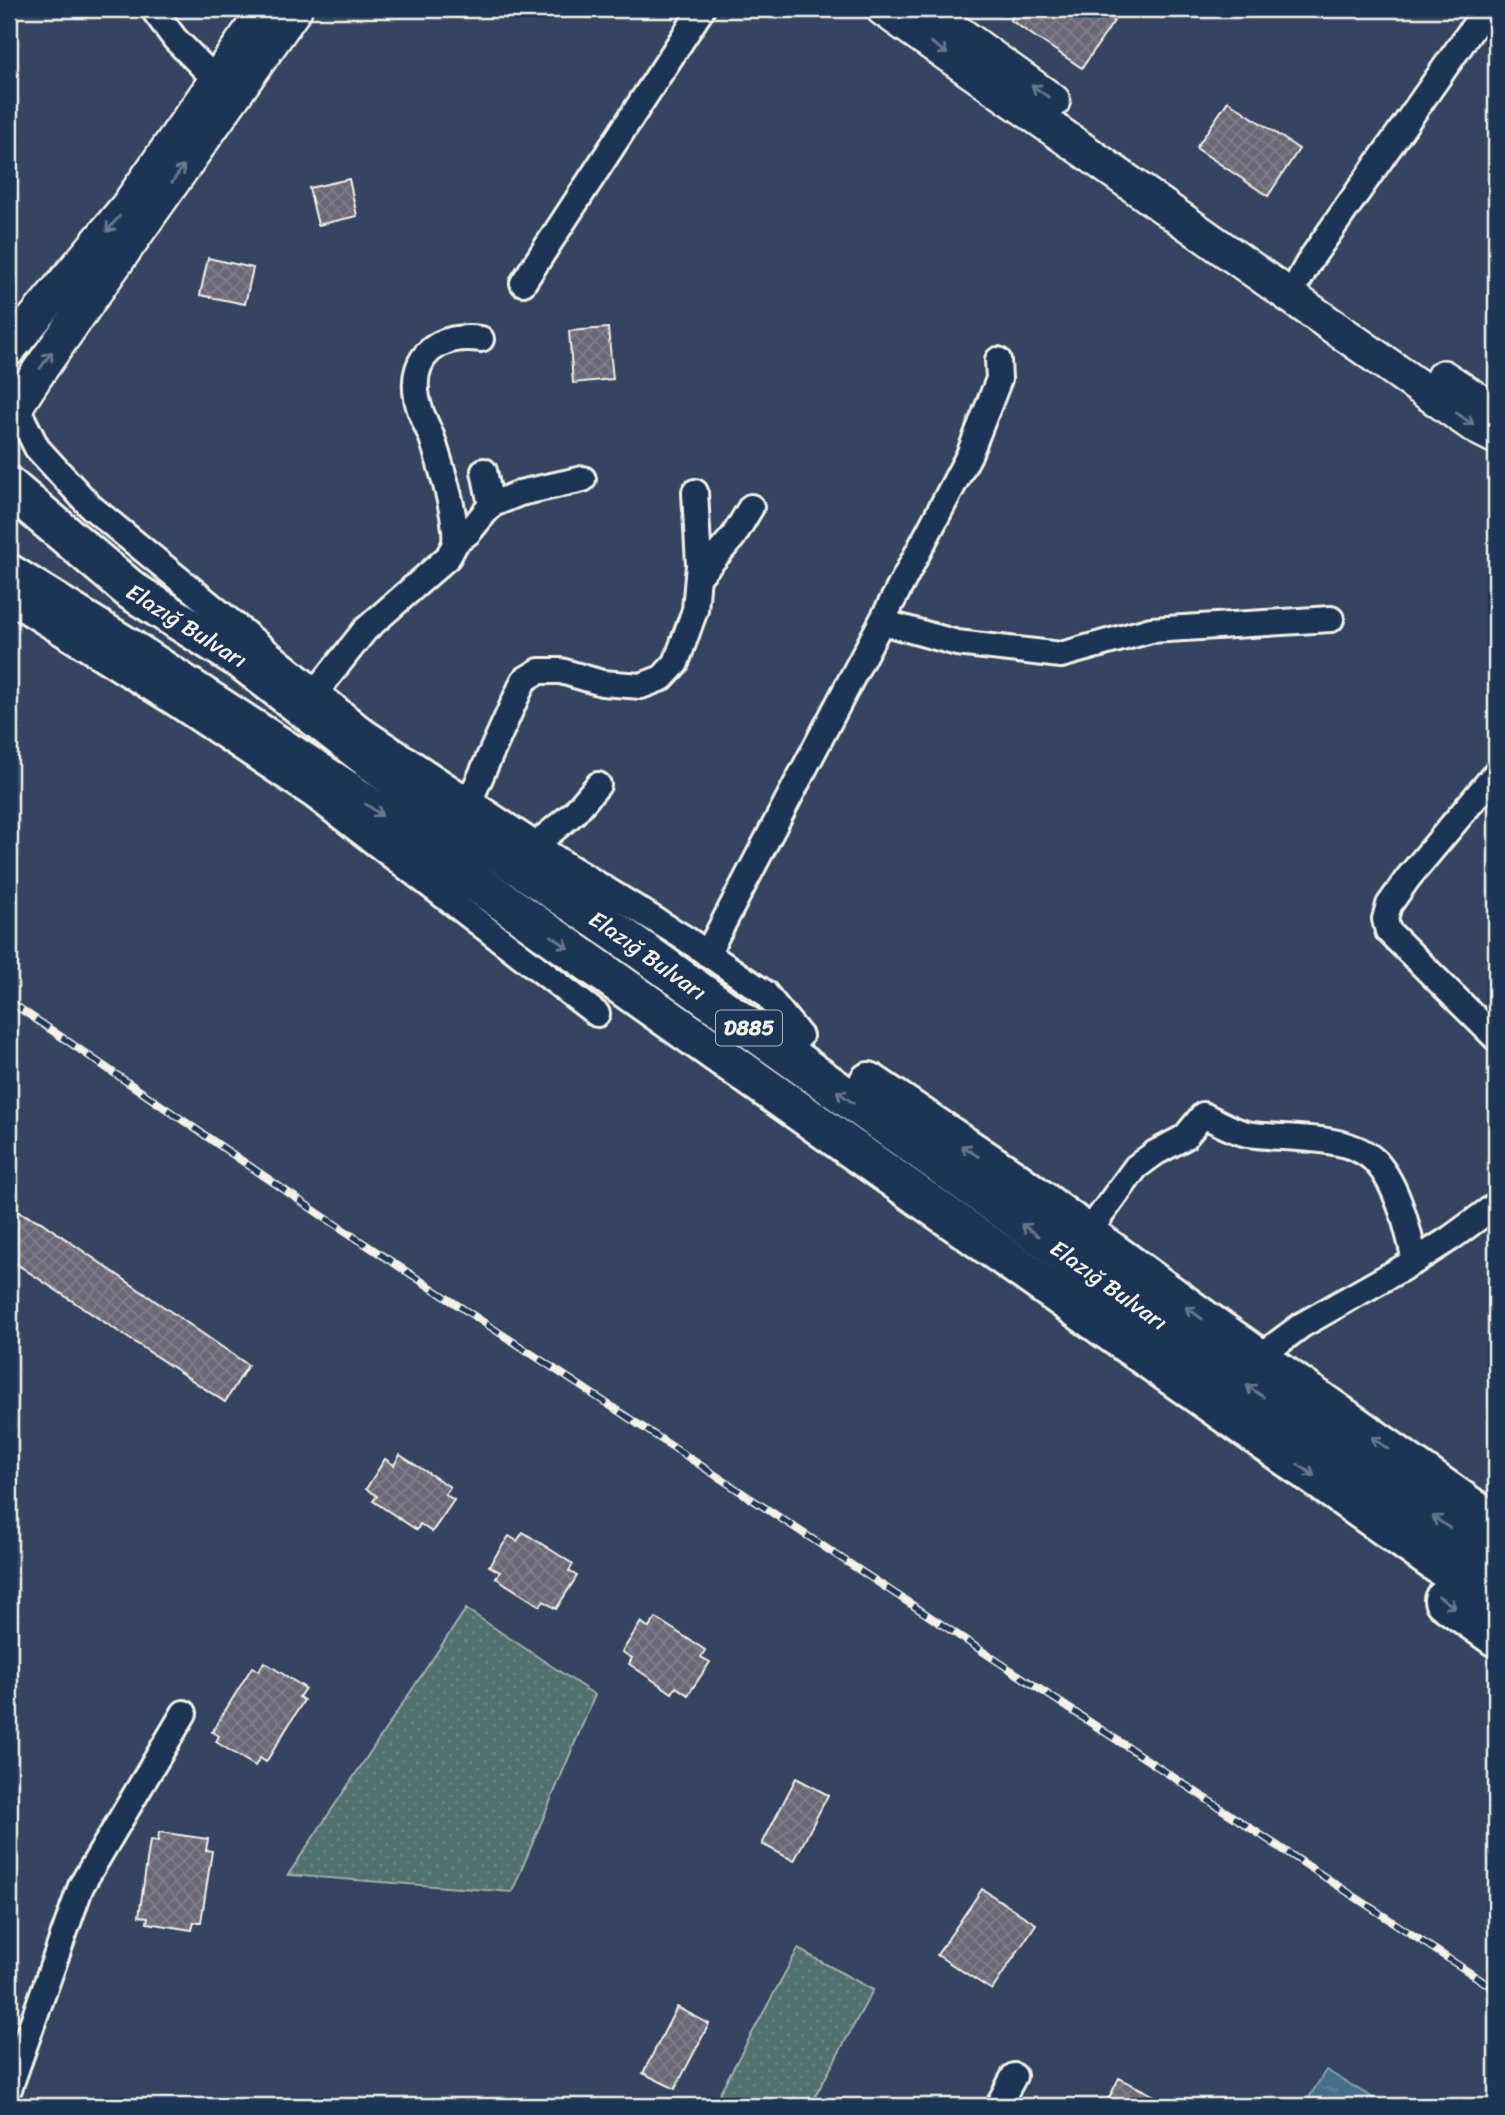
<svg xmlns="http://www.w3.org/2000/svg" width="1505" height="2115" viewBox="0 0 1505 2115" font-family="Sriracha,sans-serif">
<defs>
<pattern id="grass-dots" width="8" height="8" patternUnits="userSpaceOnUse" patternTransform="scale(1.75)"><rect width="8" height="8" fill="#516f6e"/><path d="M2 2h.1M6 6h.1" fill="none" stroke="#6b8483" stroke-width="1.8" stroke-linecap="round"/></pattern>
<pattern id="water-ripples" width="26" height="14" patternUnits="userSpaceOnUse" patternTransform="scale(1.75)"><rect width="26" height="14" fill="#446e8a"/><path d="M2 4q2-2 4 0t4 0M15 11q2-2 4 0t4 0" fill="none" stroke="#60839a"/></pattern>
<pattern id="building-cross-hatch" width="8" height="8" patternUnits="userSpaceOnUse" patternTransform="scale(1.75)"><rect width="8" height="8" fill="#6b6777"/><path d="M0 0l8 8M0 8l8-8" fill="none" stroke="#817d8a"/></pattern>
</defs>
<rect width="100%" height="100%" fill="#344461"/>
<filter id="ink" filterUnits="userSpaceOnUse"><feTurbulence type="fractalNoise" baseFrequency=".0143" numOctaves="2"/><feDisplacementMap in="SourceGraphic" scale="14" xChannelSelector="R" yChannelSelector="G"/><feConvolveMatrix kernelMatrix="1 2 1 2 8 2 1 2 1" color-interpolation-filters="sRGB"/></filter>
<g filter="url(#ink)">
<!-- grass -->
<g fill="url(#grass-dots)" stroke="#a2b0ab" stroke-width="2">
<path d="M 466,1609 L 595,1695 L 512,1892 L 288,1875 Z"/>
<path d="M 798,1949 L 873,1990 L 810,2106 L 743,2106 L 719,2094 Z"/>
</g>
<!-- water -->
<path fill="url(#water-ripples)" stroke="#8aa2b0" stroke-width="2" d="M 1326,2070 L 1376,2100 L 1373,2106 L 1315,2106 L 1307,2101 Z"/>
<!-- building -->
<g fill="url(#building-cross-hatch)" stroke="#f4f1e8" stroke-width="2">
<path d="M 1018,9 L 1095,9 L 1114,21 L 1082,68 L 1010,20 Z"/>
<path d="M 1228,101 L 1299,149 L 1268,196 L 1196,148 Z"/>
<path d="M 349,179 L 357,216 L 318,225 L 309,188 Z"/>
<path d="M 208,258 L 253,268 L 245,304 L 200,295 Z"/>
<path d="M 608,328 L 613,379 L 573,383 L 569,331 Z"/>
<path d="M 9,1208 L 41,1222 L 248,1365 L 225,1402 L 9,1259 Z"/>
<path d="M 400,1455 L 450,1487 L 445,1494 L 454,1500 L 432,1532 L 420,1524 L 417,1530 L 373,1501 L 377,1496 L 366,1489 L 385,1459 L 394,1465 Z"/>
<path d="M 523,1532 L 573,1564 L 569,1571 L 577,1576 L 556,1609 L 544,1601 L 540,1606 L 496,1578 L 500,1572 L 489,1566 L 509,1536 L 517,1541 Z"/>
<path d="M 656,1618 L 705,1650 L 701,1657 L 710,1662 L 688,1695 L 676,1687 L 672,1693 L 629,1664 L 632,1658 L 622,1652 L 641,1622 L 649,1628 Z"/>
<path d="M 264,1662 L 305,1688 L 299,1697 L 304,1700 L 266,1762 L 260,1758 L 255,1766 L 216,1742 L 219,1736 L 212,1732 L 252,1667 L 259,1671 Z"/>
<path d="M 796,1778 L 828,1795 L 794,1861 L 762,1844 Z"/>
<path d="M 159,1832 L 208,1839 L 206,1850 L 212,1851 L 201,1922 L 194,1922 L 192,1930 L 147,1923 L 148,1917 L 139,1916 L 150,1840 L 158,1841 Z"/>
<path d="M 982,1889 L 1036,1924 L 992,1990 L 937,1955 Z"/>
<path d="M 677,2007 L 709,2024 L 675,2089 L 643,2073 Z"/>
<path d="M 1119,2078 L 1174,2106 L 1105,2106 Z"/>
</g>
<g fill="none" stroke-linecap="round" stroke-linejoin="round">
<defs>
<g id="street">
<path d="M 153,9 L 175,39 L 216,80"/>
<path d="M 1300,278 L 1310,260 L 1486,9"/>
<path d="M 523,283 L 702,9"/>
<path d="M 16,406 L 37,448 L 90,506 L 364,731 L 563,863 L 686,939 L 765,993 L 800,1036"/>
<path d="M 484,471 L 491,505"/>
<path d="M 455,543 L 469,532 L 491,505 L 520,493 L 583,479"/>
<path d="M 698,577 L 733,537 L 751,507"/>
<path d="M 9,600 L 173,702 L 314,796 L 597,1014"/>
<path d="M 882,622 L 957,643 L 1061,655 L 1151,630 L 1331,619"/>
<path d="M 316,692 L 365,630 L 448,557 C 450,553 454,547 455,543 C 458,518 440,463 432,438 C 427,425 419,412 417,398 C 409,354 441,333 481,339"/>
<path d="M 1496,773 L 1408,878 L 1389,905 L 1385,919 L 1388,931 L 1496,1038"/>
<path d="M 469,802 L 524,680 L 539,671 L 561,671 L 602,683 L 641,686 L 662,678 L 676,663 L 695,610 L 699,565 L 695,492"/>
<path d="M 535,845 L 574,813 L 598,785"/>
<path d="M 707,954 L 969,455 L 999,379 L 998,360"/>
<path d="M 1087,1234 L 1136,1167 L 1155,1153 L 1185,1137 L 1203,1115 C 1217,1121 1232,1131 1247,1134 C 1284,1140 1349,1133 1376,1162 C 1398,1186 1408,1229 1415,1261"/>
<path d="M 1258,1358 L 1302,1325 L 1415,1261 L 1451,1238 L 1496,1205"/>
<path d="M 9,2089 L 81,1886 L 184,1713"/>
<path d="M 998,2106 L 1014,2076"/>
</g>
<g id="secondary">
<path d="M 883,9 L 1476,427 L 1496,437"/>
<path d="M 925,9 L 1053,101"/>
<path d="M 9,349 L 127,207 L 266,9"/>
<path d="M 1443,377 L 1496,412"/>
<path d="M 9,417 L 39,371 L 295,9"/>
</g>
<g id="highway">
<path id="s1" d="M 9,487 L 132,591 L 243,661 L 421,799 L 627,940 L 1496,1562"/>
<path d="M 9,574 L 130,649 L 343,788 L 1496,1605"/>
<path d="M 869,1082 L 1011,1178 L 1199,1316 L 1496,1525"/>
<path d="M 1444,1600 L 1496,1637"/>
</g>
</defs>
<!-- street casing -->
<use href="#street" stroke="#f4f1e8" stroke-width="30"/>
<!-- secondary casing -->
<use href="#secondary" stroke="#f4f1e8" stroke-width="38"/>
<!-- highway casing -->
<use href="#highway" stroke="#f4f1e8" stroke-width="44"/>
<!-- street -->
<use href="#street" stroke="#1d3557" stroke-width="24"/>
<!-- secondary -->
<use href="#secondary" stroke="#1d3557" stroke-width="33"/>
<!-- highway -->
<use href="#highway" stroke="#1d3557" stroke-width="38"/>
<defs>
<path id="rail" d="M 9,1001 L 321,1215 L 1496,1990"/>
</defs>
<!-- rail casing -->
<use href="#rail" stroke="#f4f1e8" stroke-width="8"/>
<!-- rail -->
<use href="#rail" stroke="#1d3557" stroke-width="5" stroke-dasharray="16" stroke-linecap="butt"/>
</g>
<!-- one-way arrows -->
<defs><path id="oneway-shaft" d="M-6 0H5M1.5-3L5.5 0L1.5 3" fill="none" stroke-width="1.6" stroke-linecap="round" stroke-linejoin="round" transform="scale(1.75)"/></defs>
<g stroke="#68778a">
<use href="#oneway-shaft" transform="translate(939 48) rotate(35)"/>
<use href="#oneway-shaft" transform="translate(1040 91) rotate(-144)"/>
<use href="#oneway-shaft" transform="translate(178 174) rotate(-55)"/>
<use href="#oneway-shaft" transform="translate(113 224) rotate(130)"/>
<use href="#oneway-shaft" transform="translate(46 360) rotate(-55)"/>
<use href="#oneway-shaft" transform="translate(1465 419) rotate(35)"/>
<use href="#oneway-shaft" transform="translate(374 810) rotate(35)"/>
<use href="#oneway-shaft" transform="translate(560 942) rotate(35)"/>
<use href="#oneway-shaft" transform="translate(845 1097) rotate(-144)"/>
<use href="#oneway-shaft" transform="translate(970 1151) rotate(-146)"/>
<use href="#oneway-shaft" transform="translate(1030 1230) rotate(-144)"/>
<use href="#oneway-shaft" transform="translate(1194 1313) rotate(-144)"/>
<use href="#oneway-shaft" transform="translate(1255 1391) rotate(-145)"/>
<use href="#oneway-shaft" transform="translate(1380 1443) rotate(-145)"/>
<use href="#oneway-shaft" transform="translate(1306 1470) rotate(35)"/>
<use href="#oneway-shaft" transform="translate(1441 1522) rotate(-145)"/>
<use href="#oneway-shaft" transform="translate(1447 1602) rotate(35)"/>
</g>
</g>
<g text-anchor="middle" stroke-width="5" stroke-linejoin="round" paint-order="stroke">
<!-- shield labels -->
<rect fill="#1d3557" stroke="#b4b9bc" stroke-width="2" x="716" y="1010.5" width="66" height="35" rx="5"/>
<g font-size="21" font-weight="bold" fill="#f4f1e8">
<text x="749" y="1035">D885</text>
</g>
<!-- street labels -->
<g font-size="23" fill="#f4f1e8" stroke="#1d3557">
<text dy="8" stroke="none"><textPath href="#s1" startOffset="226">Elazığ Bulvarı</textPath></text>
<text dy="8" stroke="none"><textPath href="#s1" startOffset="793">Elazığ Bulvarı</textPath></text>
<text dy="8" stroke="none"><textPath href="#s1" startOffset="1360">Elazığ Bulvarı</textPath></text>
</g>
</g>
<!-- margin -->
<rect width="1505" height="2115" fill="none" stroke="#1d3557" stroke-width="35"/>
<rect x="18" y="18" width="1470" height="2080" fill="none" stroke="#f4f1e8" stroke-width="2.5" filter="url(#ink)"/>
</svg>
